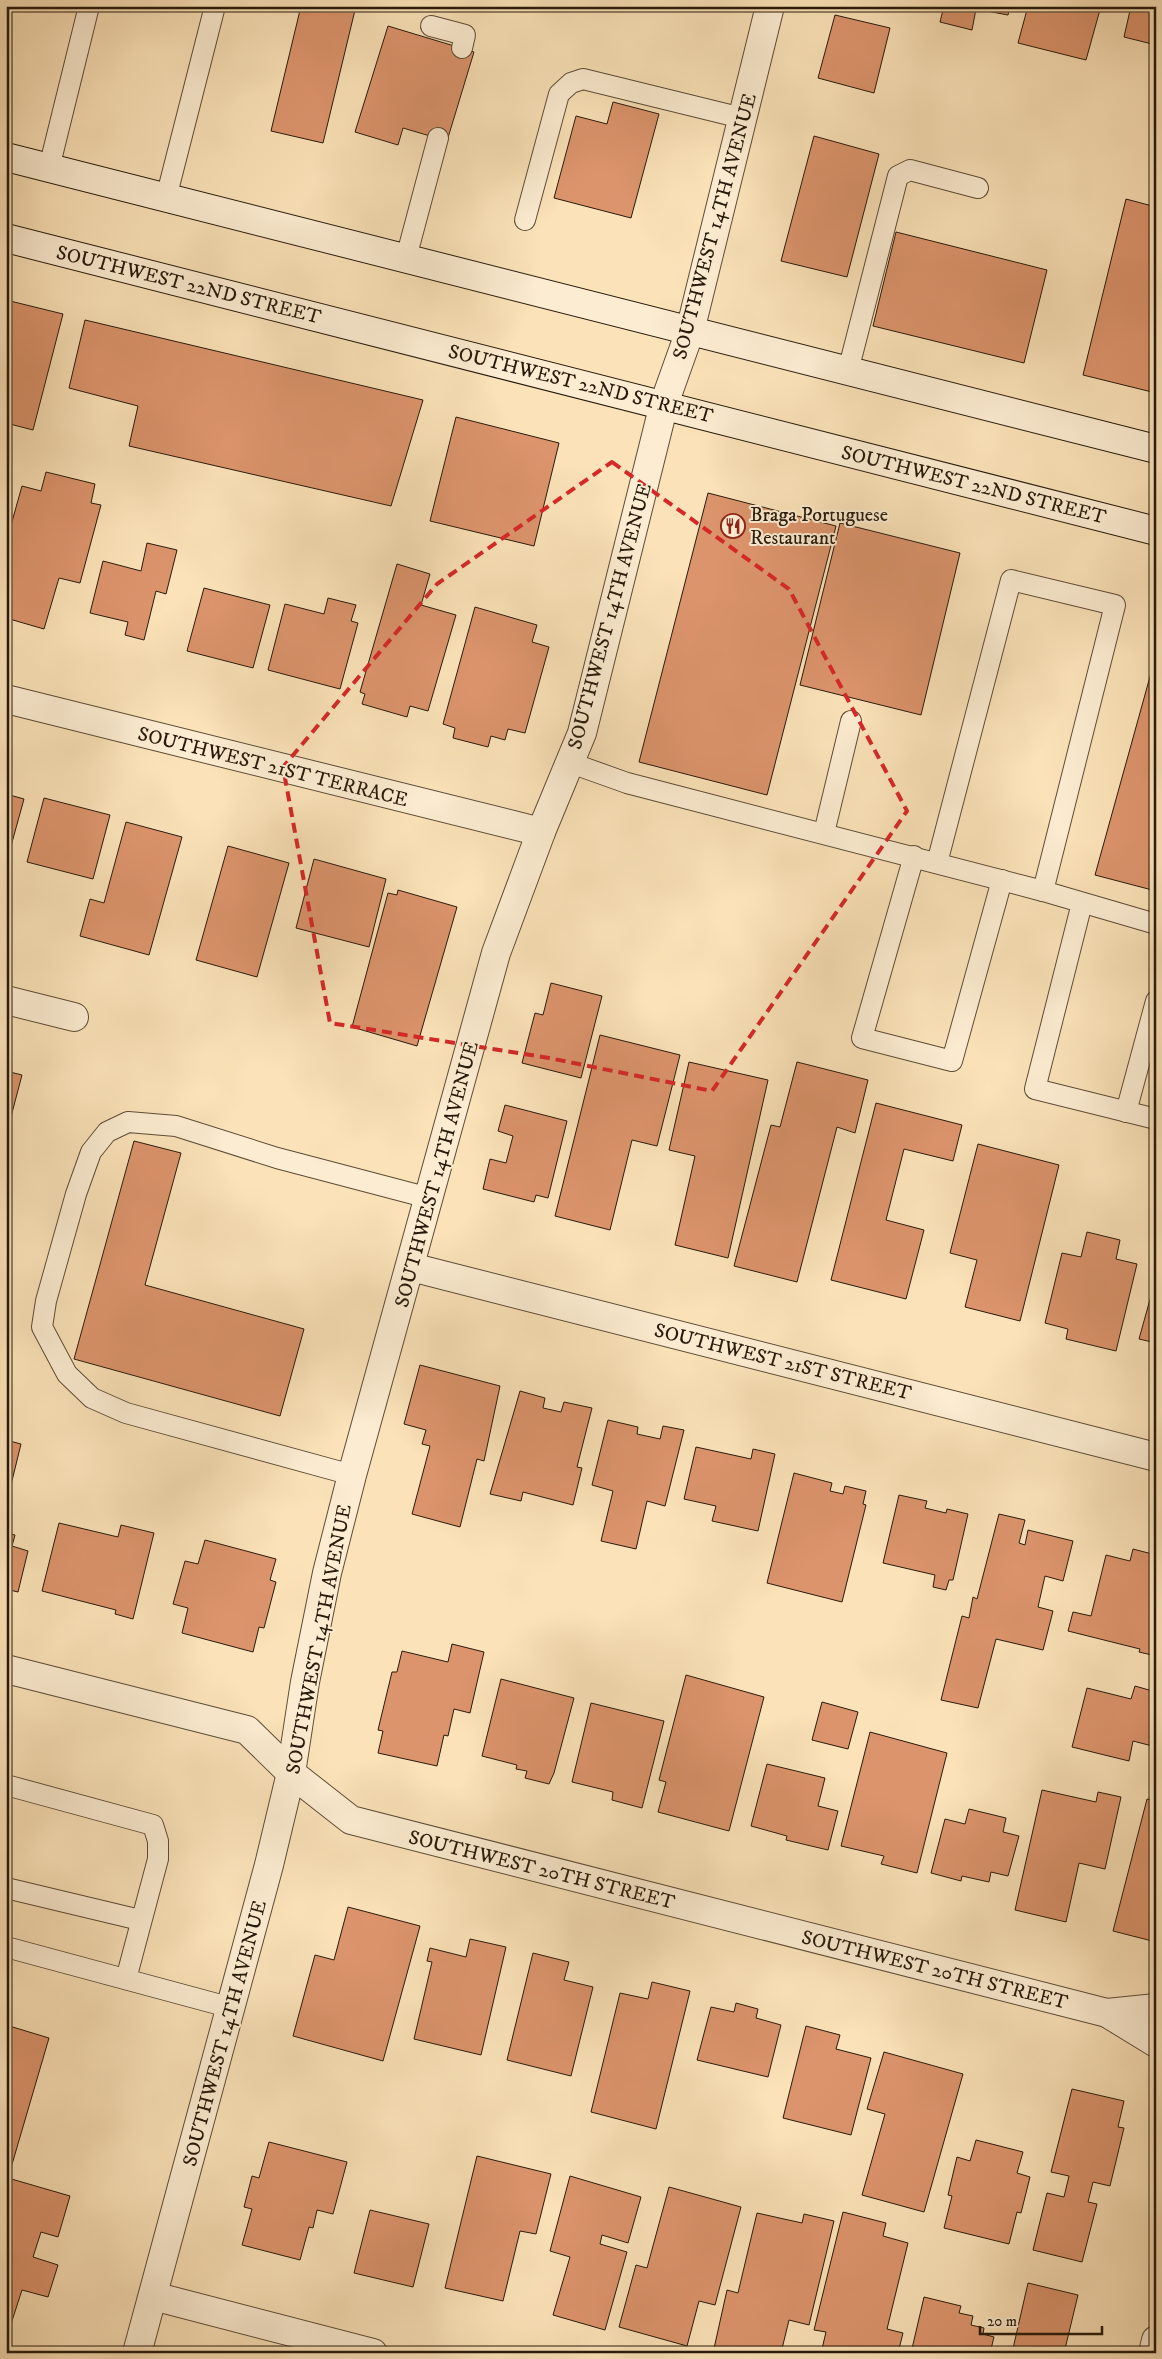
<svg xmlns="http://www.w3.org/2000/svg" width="1162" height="2359" viewBox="0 0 1162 2359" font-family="'IM FELL DW Pica',serif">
<rect width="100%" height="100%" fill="#fbe2b8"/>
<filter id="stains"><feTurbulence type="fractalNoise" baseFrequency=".004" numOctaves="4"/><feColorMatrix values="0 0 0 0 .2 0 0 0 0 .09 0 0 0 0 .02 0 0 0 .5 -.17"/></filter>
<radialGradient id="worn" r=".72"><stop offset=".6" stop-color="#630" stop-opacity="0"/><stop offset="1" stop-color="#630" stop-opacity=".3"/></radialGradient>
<!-- building -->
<g fill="#dc946c" stroke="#271a0b">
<path d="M 301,6 L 337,6 L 355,10 L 323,143 L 271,131 Z"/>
<path d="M 944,6 L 1010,6 L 1008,15 L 976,9 L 972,30 L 940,22 Z"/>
<path d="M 1028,6 L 1101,6 L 1086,60 L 1018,43 Z"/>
<path d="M 1131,6 L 1156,6 L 1156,45 L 1124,37 Z"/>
<path d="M 835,15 L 890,28 L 874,93 L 818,78 Z"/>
<path d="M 388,26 L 474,52 L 447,141 L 403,128 L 398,145 L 355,132 Z"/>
<path d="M 613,102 L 659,114 L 631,218 L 554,198 L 576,116 L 607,124 Z"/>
<path d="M 814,136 L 879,154 L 847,277 L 781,261 Z"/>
<path d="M 1126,199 L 1156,207 L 1156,393 L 1083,375 Z"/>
<path d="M 896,232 L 1047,270 L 1024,363 L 873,326 Z"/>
<path d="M 6,300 L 63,314 L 33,430 L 6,423 Z"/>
<path d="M 85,320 L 423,400 L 391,506 L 129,446 L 138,406 L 69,388 Z"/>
<path d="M 456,417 L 559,443 L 534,546 L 430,521 Z"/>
<path d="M 46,472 L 95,484 L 91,503 L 101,505 L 80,583 L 59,578 L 44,629 L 6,618 L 6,543 L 22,486 L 41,491 Z"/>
<path d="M 708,493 L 836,526 L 767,795 L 639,762 Z"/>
<path d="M 840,523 L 960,553 L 921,715 L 800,685 Z"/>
<path d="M 147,543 L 177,550 L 166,594 L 156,591 L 144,640 L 125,635 L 128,622 L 90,613 L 103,561 L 141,571 Z"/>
<path d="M 397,564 L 430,574 L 421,605 L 456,615 L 428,711 L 410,706 L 407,717 L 362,704 L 365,694 L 360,692 Z"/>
<path d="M 204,588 L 270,605 L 253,668 L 187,651 Z"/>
<path d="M 328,598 L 356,605 L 351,621 L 358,623 L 340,689 L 268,670 L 285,604 L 324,614 Z"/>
<path d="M 475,607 L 537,625 L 532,642 L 549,647 L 525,733 L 508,729 L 505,740 L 491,736 L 488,747 L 453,738 L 455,728 L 443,724 Z"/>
<path d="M 1156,655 L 1156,891 L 1095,875 Z"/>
<path d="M 6,794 L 24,799 L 6,864 Z"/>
<path d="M 44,798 L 110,815 L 93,879 L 27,862 Z"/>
<path d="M 126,822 L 182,837 L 149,955 L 80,936 L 90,899 L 104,903 Z"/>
<path d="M 228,846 L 289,863 L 257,977 L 196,960 Z"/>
<path d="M 314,859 L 386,879 L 369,947 L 296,928 Z"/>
<path d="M 398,890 L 457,907 L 417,1046 L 352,1027 L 388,893 L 397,895 Z"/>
<path d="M 551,983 L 602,996 L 581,1078 L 522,1063 L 535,1013 L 543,1015 Z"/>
<path d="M 600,1035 L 680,1055 L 657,1146 L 632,1140 L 610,1230 L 555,1216 Z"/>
<path d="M 689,1062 L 768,1080 L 728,1258 L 675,1245 L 695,1156 L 669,1150 Z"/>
<path d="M 797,1062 L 868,1080 L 855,1133 L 837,1127 L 797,1282 L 734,1266 L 771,1125 L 780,1127 Z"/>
<path d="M 6,1071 L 22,1075 L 7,1132 L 6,1132 Z"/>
<path d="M 876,1103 L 962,1125 L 953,1161 L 904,1149 L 886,1220 L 924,1230 L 906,1299 L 831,1280 Z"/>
<path d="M 505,1105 L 567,1121 L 548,1198 L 536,1195 L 534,1202 L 483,1189 L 490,1159 L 506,1163 L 513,1136 L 498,1131 Z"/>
<path d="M 134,1141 L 181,1153 L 145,1285 L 304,1329 L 280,1416 L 74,1359 Z"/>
<path d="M 978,1144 L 1059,1165 L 1020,1321 L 965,1307 L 977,1260 L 950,1253 Z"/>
<path d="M 1087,1232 L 1120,1240 L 1116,1259 L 1137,1264 L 1116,1351 L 1066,1339 L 1068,1329 L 1045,1323 L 1062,1253 L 1081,1257 Z"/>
<path d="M 1154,1285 L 1156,1286 L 1156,1343 L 1139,1339 Z"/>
<path d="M 420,1365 L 500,1386 L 484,1461 L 477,1459 L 460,1527 L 412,1514 L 430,1446 L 422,1444 L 426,1430 L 404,1424 Z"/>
<path d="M 520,1391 L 545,1398 L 543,1408 L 561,1412 L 564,1402 L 592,1408 L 577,1467 L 582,1468 L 573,1505 L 523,1492 L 521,1501 L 490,1494 Z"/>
<path d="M 608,1420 L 638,1427 L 637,1434 L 660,1439 L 663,1426 L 684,1430 L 665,1506 L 647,1501 L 636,1549 L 601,1541 L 613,1491 L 592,1485 Z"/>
<path d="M 6,1440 L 21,1444 L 9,1493 L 6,1493 Z"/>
<path d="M 696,1447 L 751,1459 L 753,1449 L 775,1454 L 758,1531 L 712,1521 L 716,1506 L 684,1499 Z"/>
<path d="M 794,1473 L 832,1483 L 830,1491 L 843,1494 L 845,1486 L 866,1491 L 863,1504 L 866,1505 L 842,1602 L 767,1583 Z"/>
<path d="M 899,1495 L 927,1501 L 925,1508 L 946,1513 L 947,1509 L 968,1514 L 953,1580 L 949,1580 L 946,1590 L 933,1587 L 935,1575 L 883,1563 Z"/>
<path d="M 999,1514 L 1025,1520 L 1019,1543 L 1025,1545 L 1028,1530 L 1073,1541 L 1063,1581 L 1045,1576 L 1038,1607 L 1053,1611 L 1043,1650 L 996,1639 L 978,1708 L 941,1700 L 962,1616 L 969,1618 L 973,1597 L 977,1599 Z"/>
<path d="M 59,1523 L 118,1537 L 121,1525 L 154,1533 L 133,1619 L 115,1614 L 116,1610 L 42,1591 Z"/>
<path d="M 6,1533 L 15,1535 L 12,1546 L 28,1551 L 18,1592 L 6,1589 Z"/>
<path d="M 205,1540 L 276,1559 L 270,1580 L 276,1582 L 264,1628 L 259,1627 L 253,1652 L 182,1633 L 188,1608 L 173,1604 L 185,1561 L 198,1564 Z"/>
<path d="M 1133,1549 L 1156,1555 L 1156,1593 L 1152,1607 L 1156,1608 L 1156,1656 L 1139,1652 L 1140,1649 L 1068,1631 L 1073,1612 L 1091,1616 L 1106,1555 L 1130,1561 Z"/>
<path d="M 452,1644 L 484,1652 L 470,1713 L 454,1709 L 448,1736 L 444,1735 L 437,1766 L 378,1753 L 383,1731 L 378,1730 L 392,1672 L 397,1672 L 402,1651 L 448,1662 Z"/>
<path d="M 686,1675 L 764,1697 L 729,1831 L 658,1812 L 666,1782 L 659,1780 Z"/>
<path d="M 501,1679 L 574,1698 L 554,1773 L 549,1784 L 525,1778 L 527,1771 L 516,1769 L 517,1765 L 482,1756 Z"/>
<path d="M 1135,1686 L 1156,1692 L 1156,1747 L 1133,1741 L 1129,1761 L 1072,1747 L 1087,1688 L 1131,1699 Z"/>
<path d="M 822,1702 L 858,1712 L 848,1749 L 812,1740 Z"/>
<path d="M 591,1703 L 664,1721 L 642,1808 L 612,1800 L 613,1792 L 572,1782 Z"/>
<path d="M 870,1732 L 947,1753 L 917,1873 L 881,1864 L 884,1856 L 841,1846 Z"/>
<path d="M 767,1764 L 825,1778 L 818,1806 L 838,1811 L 828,1850 L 786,1840 L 787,1836 L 751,1826 Z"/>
<path d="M 1042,1790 L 1096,1802 L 1098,1792 L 1121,1797 L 1105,1869 L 1079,1863 L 1066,1922 L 1015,1910 Z"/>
<path d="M 1147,1799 L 1156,1801 L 1156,1942 L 1113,1931 Z"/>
<path d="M 969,1809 L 1006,1818 L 1003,1832 L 1019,1836 L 1008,1876 L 991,1872 L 989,1882 L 962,1876 L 961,1881 L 931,1873 L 945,1819 L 965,1824 Z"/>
<path d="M 348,1907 L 420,1926 L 383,2061 L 293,2036 L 315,1955 L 334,1960 Z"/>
<path d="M 470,1939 L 506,1947 L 481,2055 L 414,2039 L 432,1962 L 427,1961 L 430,1948 L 466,1957 Z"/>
<path d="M 533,1953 L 569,1962 L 564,1980 L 593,1987 L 571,2076 L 507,2060 Z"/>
<path d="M 652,1982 L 690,1991 L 656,2129 L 591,2112 L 620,1993 L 648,1999 Z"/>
<path d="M 736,2003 L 758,2009 L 756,2018 L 781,2025 L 768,2077 L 697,2060 L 711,2007 L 734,2012 Z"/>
<path d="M 6,2025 L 49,2038 L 8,2178 L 70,2196 L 58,2237 L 41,2232 L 33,2257 L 58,2265 L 48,2297 L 22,2290 L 10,2327 L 6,2326 Z"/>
<path d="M 806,2026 L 840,2035 L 836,2049 L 871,2058 L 851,2135 L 783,2118 Z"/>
<path d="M 884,2052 L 963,2074 L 924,2212 L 862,2195 L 885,2114 L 867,2109 Z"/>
<path d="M 1072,2089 L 1124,2101 L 1118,2127 L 1124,2128 L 1110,2186 L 1093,2182 L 1088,2202 L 1097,2204 L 1082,2262 L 1033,2250 L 1047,2193 L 1064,2197 L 1069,2176 L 1051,2172 Z"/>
<path d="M 976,2140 L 1023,2152 L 1017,2173 L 1030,2177 L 1021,2213 L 1017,2212 L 1009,2244 L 944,2228 L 952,2196 L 948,2195 L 957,2157 L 970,2161 Z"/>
<path d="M 269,2142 L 347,2162 L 333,2214 L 317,2210 L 313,2228 L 309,2227 L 300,2260 L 242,2245 L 252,2209 L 244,2207 L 252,2176 L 259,2178 Z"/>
<path d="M 477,2156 L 551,2174 L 536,2234 L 520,2231 L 503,2301 L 445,2288 Z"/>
<path d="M 570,2176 L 641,2197 L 628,2243 L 602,2235 L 600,2244 L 627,2252 L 605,2330 L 553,2315 L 570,2257 L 550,2251 Z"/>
<path d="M 669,2187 L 741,2207 L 715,2305 L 699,2301 L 687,2346 L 619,2327 L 636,2265 L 647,2268 Z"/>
<path d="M 370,2210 L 429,2224 L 413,2287 L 354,2273 Z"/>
<path d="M 843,2212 L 886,2223 L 883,2236 L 908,2243 L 887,2329 L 903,2333 L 898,2353 L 821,2353 L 826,2332 L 814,2330 Z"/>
<path d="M 757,2213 L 802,2223 L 804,2214 L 834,2221 L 809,2325 L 789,2320 L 781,2353 L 713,2353 L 727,2290 L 738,2293 Z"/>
<path d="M 1028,2283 L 1078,2295 L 1065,2349 L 1069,2350 L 1068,2353 L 1012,2353 Z"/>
<path d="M 924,2297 L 961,2306 L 959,2313 L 973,2316 L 971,2325 L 984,2328 L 983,2334 L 994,2337 L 990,2353 L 911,2353 Z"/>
</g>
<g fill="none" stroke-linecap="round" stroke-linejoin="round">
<defs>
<g id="service">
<path d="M 431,26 L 465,35 L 462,48"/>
<path d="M 49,168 L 89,6"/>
<path d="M 166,198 L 215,6"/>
<path d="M 525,220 L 559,94 L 571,83 L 583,79 L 742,118"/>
<path d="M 406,258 L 438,138"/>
<path d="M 848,371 L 898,176 L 910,170 L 978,188"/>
<path d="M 571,763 L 627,783 L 1043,891 L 1156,924"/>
<path d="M 824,833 L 851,721"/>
<path d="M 914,856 L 862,1038 L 952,1061 L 1002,880"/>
<path d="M 937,863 L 1011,580 L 1115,605 L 1043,891"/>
<path d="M 1082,903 L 1035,1089 L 1156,1119"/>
<path d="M 1126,1112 L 1156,1001"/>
<path d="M 352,1475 L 126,1413 L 92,1398 L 67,1374 L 42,1327 L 46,1301 L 76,1194 L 91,1152 L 107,1132 L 128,1122 L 176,1126 L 277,1158 L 429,1198"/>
<path d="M 6,1785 L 153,1825 L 158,1841 L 158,1859 L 126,1979"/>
<path d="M 6,1888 L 140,1920"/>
<path d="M 6,1947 L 232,2008"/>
</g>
<g id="minor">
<path d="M 6,699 L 541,832"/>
<path d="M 6,1000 L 74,1017"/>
<path d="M 411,1267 L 1156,1457"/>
<path d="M 6,1669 L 247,1730 L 291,1773 L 351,1820 L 1107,2013 L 1156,2043"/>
<path d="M 1107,2013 L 1156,2008"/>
<path d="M 153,2296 L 373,2353"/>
<path d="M 137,2353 L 269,1865 L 291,1773 L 305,1682 L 327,1573 L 352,1475 L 496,953 L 541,832 L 582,733 L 664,404 L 690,331 L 770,6"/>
<path d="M 1153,2353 L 1156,2340"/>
</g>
<g id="secondary">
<path d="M 6,157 L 1156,449"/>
<path d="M 6,238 L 1156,531"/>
</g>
</defs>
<!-- service casing -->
<use href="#service" stroke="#5c4c36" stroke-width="22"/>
<!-- minor casing -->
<use href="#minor" stroke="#5c4c36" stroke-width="30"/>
<!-- secondary casing -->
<use href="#secondary" stroke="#271a0b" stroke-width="30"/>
<!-- service -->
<use href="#service" stroke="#fcecd1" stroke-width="20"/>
<!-- minor -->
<use href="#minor" stroke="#fcecd1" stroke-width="28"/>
<!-- secondary -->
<use href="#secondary" stroke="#fcecd1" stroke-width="28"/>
</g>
<!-- marked area -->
<path fill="none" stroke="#d62828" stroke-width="4" stroke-dasharray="10 6" stroke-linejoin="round" d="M 612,462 L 789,589 L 907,811 L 712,1091 L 549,1058 L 330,1023 L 283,767 L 437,584 Z"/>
<!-- icons -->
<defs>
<symbol id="restaurant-ring" viewBox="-11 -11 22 22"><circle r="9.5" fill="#fcecd1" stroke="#8f2418" stroke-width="1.5"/><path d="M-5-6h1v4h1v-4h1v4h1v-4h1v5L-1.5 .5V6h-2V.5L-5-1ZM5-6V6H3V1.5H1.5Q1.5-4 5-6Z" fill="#8f2418"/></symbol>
</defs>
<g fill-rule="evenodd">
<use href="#restaurant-ring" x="719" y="512" width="28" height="28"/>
</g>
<g text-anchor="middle" stroke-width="4" stroke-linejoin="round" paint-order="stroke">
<!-- street labels -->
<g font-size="20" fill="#271a0b" stroke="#fcecd1">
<text transform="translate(714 226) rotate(-75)" y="7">SOUTHWEST 14TH AVENUE</text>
<text transform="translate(189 284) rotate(14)" y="7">SOUTHWEST 22ND STREET</text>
<text transform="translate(581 383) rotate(14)" y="7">SOUTHWEST 22ND STREET</text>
<text transform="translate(974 484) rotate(14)" y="7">SOUTHWEST 22ND STREET</text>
<text transform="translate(609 616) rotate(-75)" y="7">SOUTHWEST 14TH AVENUE</text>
<text transform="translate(273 766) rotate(14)" y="7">SOUTHWEST 21ST TERRACE</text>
<text transform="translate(436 1174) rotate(-75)" y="7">SOUTHWEST 14TH AVENUE</text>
<text transform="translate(783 1361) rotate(14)" y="7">SOUTHWEST 21ST STREET</text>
<text transform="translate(318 1639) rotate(-79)" y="7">SOUTHWEST 14TH AVENUE</text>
<text transform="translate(542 1869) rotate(14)" y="7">SOUTHWEST 20TH STREET</text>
<text transform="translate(935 1969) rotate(14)" y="7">SOUTHWEST 20TH STREET</text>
<text transform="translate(224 2033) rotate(-75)" y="7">SOUTHWEST 14TH AVENUE</text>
</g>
<!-- poi labels -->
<g font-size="20" fill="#271a0b" stroke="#fcecd1" text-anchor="start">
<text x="750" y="521">Braga Portuguese<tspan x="750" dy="23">Restaurant</tspan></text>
</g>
</g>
<!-- margin -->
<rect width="1162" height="2359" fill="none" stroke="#fbe2b8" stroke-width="25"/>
<rect x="8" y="8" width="1147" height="2344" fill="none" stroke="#271a0b" stroke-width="2.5"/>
<rect x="12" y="12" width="1137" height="2334" fill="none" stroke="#271a0b"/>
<!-- scale -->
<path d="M980 2326v8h122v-8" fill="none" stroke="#271a0b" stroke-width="2.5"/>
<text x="987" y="2326" font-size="15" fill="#271a0b" stroke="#fcecd1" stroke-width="4" paint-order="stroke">20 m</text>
<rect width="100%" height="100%" filter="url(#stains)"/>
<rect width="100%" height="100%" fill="url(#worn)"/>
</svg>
